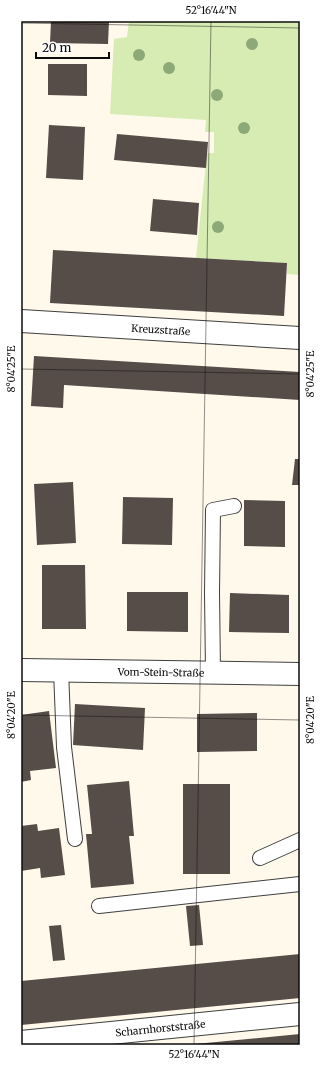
<svg xmlns="http://www.w3.org/2000/svg" width="321" height="1066" viewBox="0 0 321 1066" font-family="Merriweather,serif">
<rect width="100%" height="100%" fill="#fff9ec"/>
<!-- green -->
<path fill="#d6ecb3" d="M 129,21 L 235,21 L 300,23 L 300,275 L 287,274 L 287,263 L 196,258 L 207,153 L 214,153 L 214,132 L 205,132 L 206,120 L 110,114 L 114,39 L 127,37 Z"/>
<!-- building -->
<g fill="#564c48">
<path d="M 51,21 L 109,21 L 108,44 L 50,43 Z"/>
<path d="M 48,64 L 87,64 L 87,96 L 48,95 Z"/>
<path d="M 49,125 L 85,127 L 83,180 L 46,178 Z"/>
<path d="M 117,134 L 208,142 L 206,168 L 114,160 Z"/>
<path d="M 153,199 L 199,203 L 197,235 L 150,231 Z"/>
<path d="M 53,250 L 287,263 L 284,316 L 50,303 Z"/>
<path d="M 34,356 L 300,372 L 300,400 L 64,385 L 63,408 L 31,406 Z"/>
<path d="M 295,459 L 300,459 L 300,485 L 292,485 Z"/>
<path d="M 73,482 L 76,543 L 37,545 L 34,484 Z"/>
<path d="M 123,497 L 173,498 L 172,545 L 122,544 Z"/>
<path d="M 244,500 L 285,501 L 285,547 L 244,546 Z"/>
<path d="M 42,565 L 85,565 L 86,629 L 42,629 Z"/>
<path d="M 127,592 L 188,592 L 188,632 L 127,631 Z"/>
<path d="M 230,593 L 289,595 L 289,633 L 229,632 Z"/>
<path d="M 75,704 L 145,708 L 143,750 L 73,745 Z"/>
<path d="M 49,711 L 56,768 L 30,771 L 31,780 L 21,782 L 21,715 Z"/>
<path d="M 257,713 L 257,751 L 197,752 L 197,714 Z"/>
<path d="M 129,781 L 134,836 L 129,836 L 134,884 L 91,888 L 86,834 L 92,834 L 87,785 Z"/>
<rect x="183" y="784" width="47" height="90"/>
<path d="M 37,824 L 38,831 L 59,828 L 65,875 L 41,878 L 40,868 L 21,871 L 21,826 Z"/>
<path d="M 199,905 L 203,945 L 190,946 L 186,906 Z"/>
<path d="M 61,925 L 65,960 L 53,961 L 49,926 Z"/>
<path d="M 300,954 L 300,998 L 21,1025 L 21,981 Z"/>
<path d="M 300,1034 L 300,1045 L 195,1045 L 195,1044 Z"/>
</g>
<g fill="none" stroke-linecap="round" stroke-linejoin="round">
<defs>
<g id="service">
<path d="M 61,670 L 64,747 L 75,839"/>
<path d="M 213,672 L 212,593 L 213,510 L 234,506"/>
<path d="M 260,858 L 300,840"/>
<path d="M 99,906 L 300,884"/>
</g>
<g id="minor">
<path id="s1" d="M 21,321 L 300,338"/>
<path id="s2" d="M 21,670 L 300,674"/>
<path id="s3" d="M 21,1042 L 300,1014"/>
</g>
</defs>
<!-- service casing -->
<use href="#service" stroke="#3f3f3f" stroke-width="16"/>
<!-- minor casing -->
<use href="#minor" stroke="#3f3f3f" stroke-width="24"/>
<!-- service -->
<use href="#service" stroke="#fff" stroke-width="14"/>
<!-- minor -->
<use href="#minor" stroke="#fff" stroke-width="22"/>
</g>
<!-- trees -->
<g fill="#8ea978">
<circle cx="252" cy="44" r="6"/>
<circle cx="139" cy="55" r="6"/>
<circle cx="169" cy="68" r="6"/>
<circle cx="217" cy="95" r="6"/>
<circle cx="244" cy="128" r="6"/>
<circle cx="218" cy="227" r="6"/>
</g>
<!-- ticks -->
<path fill="none" stroke="#0c0c0c" stroke-width="1" stroke-opacity="0.45" d="M 21,23 L 300,28M 21,369 L 300,374M 21,715 L 300,720M 194,1045 L 211,21"/>
<g text-anchor="middle" stroke-width="4" stroke-linejoin="round" paint-order="stroke">
<!-- street labels -->
<g font-size="10" fill="#0c0c0c" stroke="#fff">
<text dy="4" stroke="none"><textPath href="#s1" startOffset="140">Kreuzstraße</textPath></text>
<text dy="4" stroke="none"><textPath href="#s2" startOffset="140">Vom-Stein-Straße</textPath></text>
<text dy="4" stroke="none"><textPath href="#s3" startOffset="140">Scharnhorststraße</textPath></text>
</g>
</g>
<!-- border -->
<rect width="321" height="1066" fill="none" stroke="#ffffff" stroke-width="44"/>
<!-- scale -->
<path d="M36 52v6h73v-6" fill="none" stroke="#0c0c0c" stroke-width="2"/>
<text x="42" y="52" font-size="12" fill="#0c0c0c" stroke="#ffffff" stroke-width="3" paint-order="stroke">20 m</text>
<rect x="22" y="22" width="277" height="1022" fill="none" stroke="#0c0c0c" stroke-width="1.5"/>
<g font-size="10" text-anchor="middle" fill="#0c0c0c">
<text x="211" y="14">52°16'44"N</text>
<text transform="translate(11 369) rotate(-90)" y="4">8°04'25"E</text>
<text transform="translate(310 374) rotate(-90)" y="4">8°04'25"E</text>
<text transform="translate(11 715) rotate(-90)" y="4">8°04'20"E</text>
<text transform="translate(310 720) rotate(-90)" y="4">8°04'20"E</text>
<text x="194" y="1058">52°16'44"N</text>
</g>
</svg>
